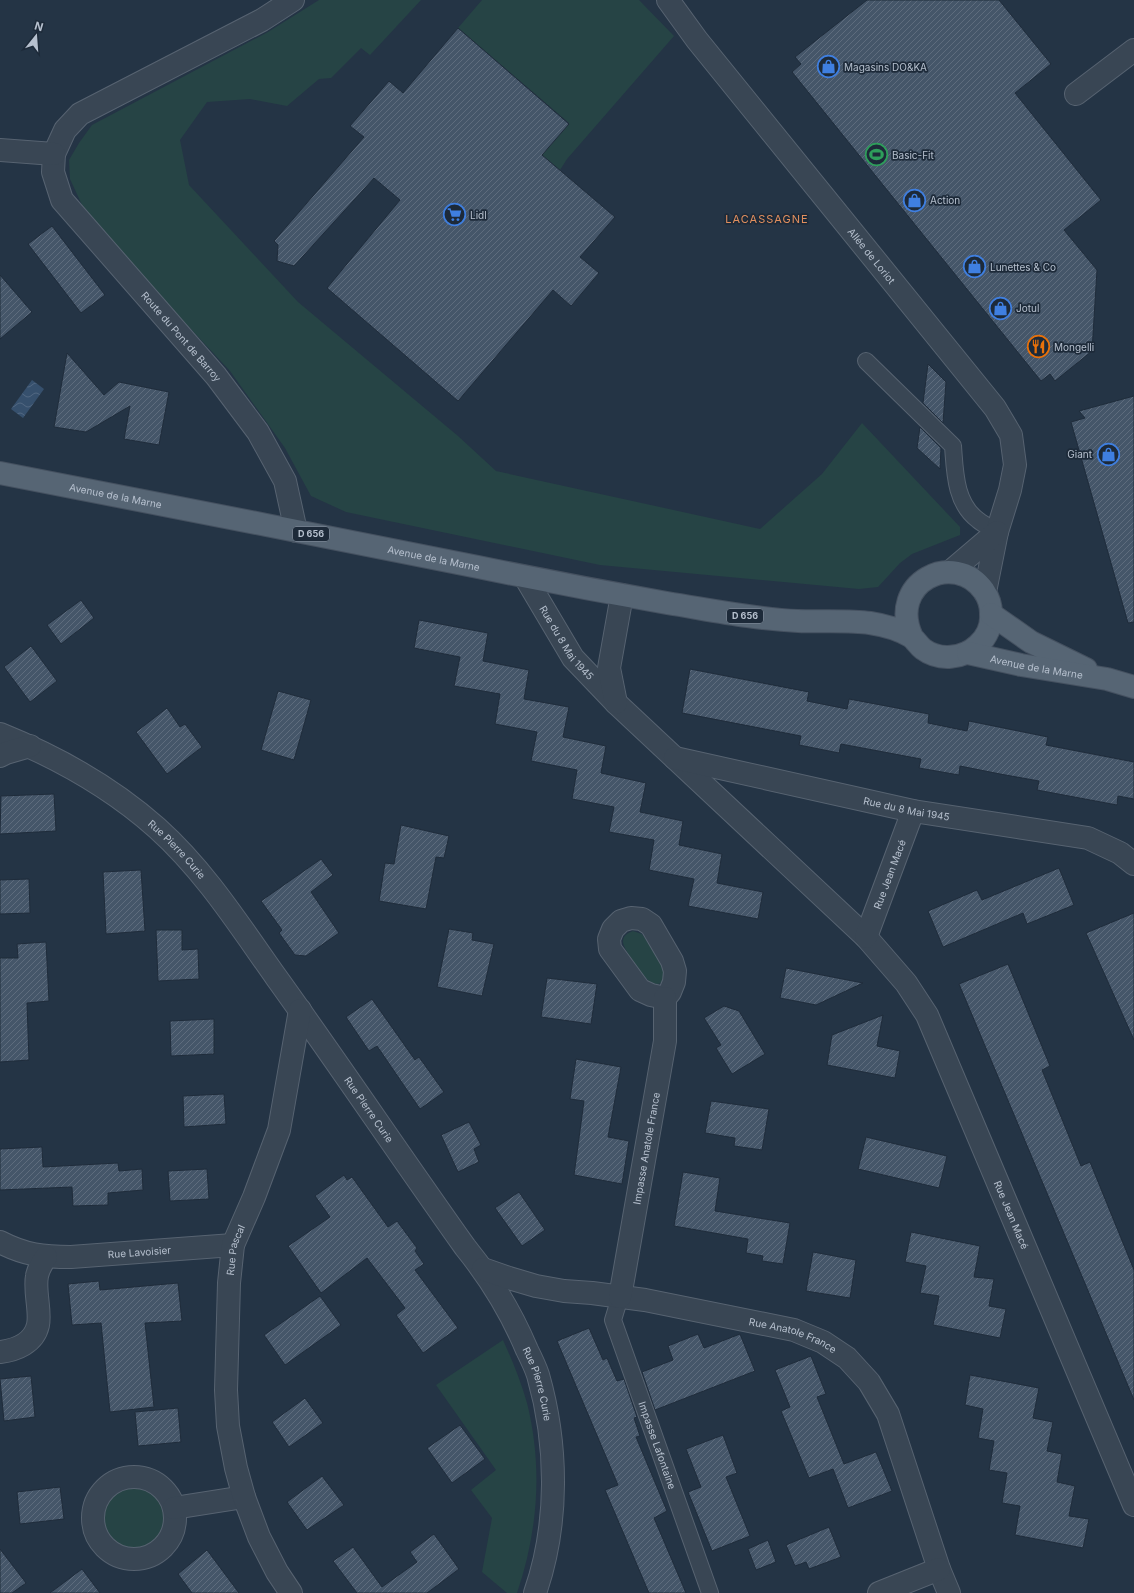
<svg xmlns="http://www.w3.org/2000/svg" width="1134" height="1593" viewBox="0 0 1134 1593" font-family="Inter,sans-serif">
<defs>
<pattern id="water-waves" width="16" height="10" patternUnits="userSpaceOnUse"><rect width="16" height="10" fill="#36506d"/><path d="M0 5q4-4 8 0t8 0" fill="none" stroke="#516781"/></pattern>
<pattern id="building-hatch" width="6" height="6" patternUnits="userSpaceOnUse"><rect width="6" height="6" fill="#455669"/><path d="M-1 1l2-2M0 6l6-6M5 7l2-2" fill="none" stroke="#5e6c7d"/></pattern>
</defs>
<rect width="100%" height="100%" fill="#243445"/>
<!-- green -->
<g fill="#264445">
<path d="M 319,0 L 421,0 L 370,55 L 361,48 L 331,78 L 319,79 L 287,106 L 250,99 L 207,102 L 180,140 L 189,185 L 298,302 L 458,436 L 496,471 L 760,529 L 822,474 L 862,423 L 960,527 L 960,535 L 912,554 L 900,563 L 878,587 L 859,589 L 600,565 L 346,512 L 311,496 L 285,448 L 230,371 L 89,220 L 70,179 L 69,160 L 79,143 L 92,125 L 268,32 Z"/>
<path d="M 482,0 L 639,0 L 674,36 L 567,159 L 560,170 L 542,155 L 569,123 L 458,28 Z"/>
<path d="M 633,931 L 642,934 L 666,969 L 663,982 L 658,984 C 654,984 651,983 649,981 C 643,976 623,949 623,942 C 623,935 628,933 633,931 Z"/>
<path d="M 503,1340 C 512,1360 521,1381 527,1403 C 543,1467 538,1531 517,1593 L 507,1593 L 482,1572 L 492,1518 L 471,1490 L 496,1470 L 436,1385 Z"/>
<circle cx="133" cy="1518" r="33"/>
</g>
<!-- water -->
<path fill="url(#water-waves)" d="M 32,380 L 44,389 L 23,418 L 11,409 Z"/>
<!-- building -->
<g fill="url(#building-hatch)" stroke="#1f2c3b">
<path d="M 867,0 L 999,0 L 1051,64 L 1015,93 L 1101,200 L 1064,230 L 1097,270 L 1092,351 L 1055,381 L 1050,374 L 1041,381 L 792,72 L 801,64 L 795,57 Z"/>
<path d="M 458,28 L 569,124 L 542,155 L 615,217 L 580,257 L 599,273 L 571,306 L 553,290 L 458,401 L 327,288 L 400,200 L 374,178 L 294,266 L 277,261 L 278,245 L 274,241 L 364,137 L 350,126 L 389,81 L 403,93 Z"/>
<path d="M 52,226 L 105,295 L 81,313 L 28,244 Z"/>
<path d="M 0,275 L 32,312 L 0,339 Z"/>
<path d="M 67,353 L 104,395 L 119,382 L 169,392 L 159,445 L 124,439 L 130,406 L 86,432 L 54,427 Z"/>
<path d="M 928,364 L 946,382 L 943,423 L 923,403 Z"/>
<path d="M 1134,396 L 1134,622 L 1128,623 L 1071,422 L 1085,418 L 1079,411 Z"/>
<path d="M 920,427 L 941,448 L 940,469 L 917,448 Z"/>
<path d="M 81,600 L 94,618 L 61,644 L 47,625 Z"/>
<path d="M 419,620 L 488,633 L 483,661 L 529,670 L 524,699 L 569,707 L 563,737 L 606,746 L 601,773 L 646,783 L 640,812 L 683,821 L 679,845 L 722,854 L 717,883 L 763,892 L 758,919 L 688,906 L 694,879 L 649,870 L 654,840 L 609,832 L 614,807 L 572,799 L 577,770 L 531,761 L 537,732 L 495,724 L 500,694 L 454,686 L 460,657 L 414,648 Z"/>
<path d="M 31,646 L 57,681 L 30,702 L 4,667 Z"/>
<path d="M 690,669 L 809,692 L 807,701 L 847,709 L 849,699 L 929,714 L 928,723 L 967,731 L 969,721 L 1048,737 L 1046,745 L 1134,762 L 1134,799 L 1118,796 L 1117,805 L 1037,790 L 1039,781 L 1000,774 L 960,766 L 959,775 L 919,768 L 921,759 L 841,744 L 839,753 L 799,745 L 801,736 L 682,713 Z"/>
<path d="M 278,691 L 311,700 L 294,760 L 261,750 Z"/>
<path d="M 167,708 L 180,727 L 185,724 L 202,747 L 167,774 L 136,732 Z"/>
<path d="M 54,794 L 56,831 L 0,834 L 1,796 Z"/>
<path d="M 401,825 L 449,836 L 444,858 L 436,857 L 426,909 L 379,901 L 385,863 L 394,864 Z"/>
<path d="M 321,859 L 333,875 L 311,892 L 339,933 L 306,956 L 295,955 L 279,933 L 282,930 L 261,901 Z"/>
<path d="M 1059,868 L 1074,905 L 1027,924 L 1023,913 L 943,947 L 928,911 L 977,890 L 982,900 Z"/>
<path d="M 141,870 L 145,931 L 106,934 L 103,872 Z"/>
<path d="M 29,879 L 30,913 L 0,914 L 0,880 Z"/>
<path d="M 1134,913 L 1134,1040 L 1086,933 Z"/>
<path d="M 449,929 L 473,933 L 472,940 L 494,944 L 482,996 L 437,987 Z"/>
<path d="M 156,930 L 182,930 L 182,950 L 198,949 L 199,979 L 158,981 Z"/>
<path d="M 46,942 L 49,1001 L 27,1003 L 29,1060 L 0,1062 L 0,958 L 18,958 L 17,944 Z"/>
<path d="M 1008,964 L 1050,1066 L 1042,1070 L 1081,1166 L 1090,1162 L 1134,1270 L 1134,1400 L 959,984 Z"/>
<path d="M 786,968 L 863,983 L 816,1005 L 780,998 Z"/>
<path d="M 547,978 L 597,984 L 591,1024 L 541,1017 Z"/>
<path d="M 372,999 L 415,1060 L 419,1057 L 444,1092 L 420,1109 L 377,1046 L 369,1051 L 346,1017 Z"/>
<path d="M 724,1006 L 739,1011 L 765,1054 L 732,1074 L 716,1048 L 721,1045 L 704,1018 Z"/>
<path d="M 883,1015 L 877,1046 L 900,1051 L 895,1078 L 827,1065 L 832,1035 Z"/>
<path d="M 214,1019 L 214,1054 L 171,1056 L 170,1021 Z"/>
<path d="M 576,1059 L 621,1067 L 608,1137 L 629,1141 L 622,1184 L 574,1175 L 584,1101 L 570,1099 Z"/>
<path d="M 224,1094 L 226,1124 L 184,1127 L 183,1096 Z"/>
<path d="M 711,1101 L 769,1109 L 762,1150 L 734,1146 L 735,1138 L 705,1133 Z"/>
<path d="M 469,1122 L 481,1145 L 474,1149 L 479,1162 L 458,1172 L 441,1135 Z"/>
<path d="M 866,1137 L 947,1156 L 939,1188 L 858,1169 Z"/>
<path d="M 42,1147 L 43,1167 L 118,1163 L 119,1171 L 142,1169 L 143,1190 L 108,1193 L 108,1205 L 73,1206 L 72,1187 L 0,1190 L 0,1149 Z"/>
<path d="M 207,1169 L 209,1199 L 170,1201 L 168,1171 Z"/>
<path d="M 683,1172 L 720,1178 L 715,1211 L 790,1223 L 783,1264 L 762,1261 L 763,1256 L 746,1253 L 748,1239 L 674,1226 Z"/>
<path d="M 344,1175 L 347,1180 L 352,1177 L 388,1227 L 397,1221 L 417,1248 L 415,1251 L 424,1264 L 415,1270 L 458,1328 L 423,1353 L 396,1315 L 405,1308 L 367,1258 L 321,1293 L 288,1246 L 330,1217 L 315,1196 Z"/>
<path d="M 519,1192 L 545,1230 L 522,1246 L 495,1208 Z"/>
<path d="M 911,1232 L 980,1246 L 974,1277 L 994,1279 L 989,1306 L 1006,1309 L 1000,1338 L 933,1325 L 939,1296 L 920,1293 L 926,1266 L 905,1262 Z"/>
<path d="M 813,1252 L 856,1260 L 850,1298 L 806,1291 Z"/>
<path d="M 99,1281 L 100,1290 L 178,1283 L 182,1321 L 145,1323 L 154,1407 L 110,1412 L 101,1323 L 72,1325 L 68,1284 Z"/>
<path d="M 320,1296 L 341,1325 L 285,1365 L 264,1335 Z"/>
<path d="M 589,1328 L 603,1360 L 607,1358 L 617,1381 L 624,1379 L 637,1417 L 634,1418 L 640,1436 L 636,1437 L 667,1511 L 654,1518 L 686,1593 L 649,1593 L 605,1490 L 618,1485 L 557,1341 Z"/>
<path d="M 698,1334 L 704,1348 L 740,1334 L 755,1371 L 655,1410 L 642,1372 L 673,1360 L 668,1346 Z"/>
<path d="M 811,1356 L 826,1394 L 817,1397 L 844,1464 L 876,1452 L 892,1491 L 848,1508 L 833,1469 L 809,1478 L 781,1411 L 790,1407 L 775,1370 Z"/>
<path d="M 970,1375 L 1039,1388 L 1033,1418 L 1053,1422 L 1047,1451 L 1062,1454 L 1057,1482 L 1075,1486 L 1069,1516 L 1089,1519 L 1083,1548 L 1015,1535 L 1020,1506 L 1002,1503 L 1007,1473 L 989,1470 L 994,1441 L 978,1438 L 983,1409 L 965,1405 Z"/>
<path d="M 31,1376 L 35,1417 L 4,1421 L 0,1379 Z"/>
<path d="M 305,1398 L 323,1423 L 289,1447 L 272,1422 Z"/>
<path d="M 178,1408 L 181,1442 L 138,1446 L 135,1412 Z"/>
<path d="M 460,1425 L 485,1459 L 452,1483 L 427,1448 Z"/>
<path d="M 723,1435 L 737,1473 L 726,1477 L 750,1536 L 712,1551 L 688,1492 L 701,1487 L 686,1449 Z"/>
<path d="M 322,1476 L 344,1505 L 307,1530 L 287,1502 Z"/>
<path d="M 60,1487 L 64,1519 L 20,1524 L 17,1492 Z"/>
<path d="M 829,1527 L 841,1557 L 809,1569 L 806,1562 L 795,1566 L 786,1545 Z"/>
<path d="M 434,1534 L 459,1569 L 427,1593 L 357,1593 L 333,1561 L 353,1547 L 382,1587 L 417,1562 L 410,1552 Z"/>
<path d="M 768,1540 L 776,1562 L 756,1570 L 748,1549 Z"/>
<path d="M 0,1549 L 26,1583 L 12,1593 L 0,1593 Z"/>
<path d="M 207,1550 L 239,1593 L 192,1593 L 178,1574 Z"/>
<path d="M 82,1569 L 100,1593 L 50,1593 Z"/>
</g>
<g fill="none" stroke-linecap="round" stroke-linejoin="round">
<defs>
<g id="lane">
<path d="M 866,361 L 953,446 C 955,472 955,503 978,520 C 984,525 991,528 997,532"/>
<path id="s1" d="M 620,1297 L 613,1320 L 710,1593"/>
</g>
<g id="street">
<path id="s2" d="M 293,0 L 262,20 L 80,114 L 65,130 L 54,154 L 53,172 L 62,200 L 216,376 L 258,432 L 285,481 L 296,531"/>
<path id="s3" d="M 668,0 L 697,40 L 995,408 L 1011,435 L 1015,465 L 1010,490 L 997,532 L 985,592"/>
<path d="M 1076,94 L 1134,50"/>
<path d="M 0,150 L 54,154"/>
<path d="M 950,572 L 997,532"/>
<path id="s4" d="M 525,577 L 573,658 L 616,703 L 866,937 L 906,983 L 927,1015 L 1134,1505"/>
<path d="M 616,703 L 609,668 L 622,595"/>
<path id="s5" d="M 0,734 C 57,757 111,787 157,828 C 205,871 239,925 276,977 C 340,1066 401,1157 465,1247 C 491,1279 511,1312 527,1350 C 531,1358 535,1366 538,1375 C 558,1445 559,1524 535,1593"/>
<path d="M 0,756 L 6,753 L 30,746"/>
<path id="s6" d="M 675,758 L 913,811 L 1088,838 L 1120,853 L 1134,864"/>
<path d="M 631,918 L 642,919 L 651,925 L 672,961 L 675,971 L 674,982 L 670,992 L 665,998 L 651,995 L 640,990 L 610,949 L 609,939 L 613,929 L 621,921 Z"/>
<path id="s7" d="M 866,937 L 913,811"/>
<path id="s8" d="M 0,1242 C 25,1255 43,1257 71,1257 L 233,1245"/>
<path id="s9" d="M 483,1269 L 509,1278 L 536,1286 L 564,1291 L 592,1293 L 645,1300 L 794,1330 L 823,1342 L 847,1358 L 869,1382 L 888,1414 L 939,1569 L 949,1593"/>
<path id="s10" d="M 620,1297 L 665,1041 L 665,998"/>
<path d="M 0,1352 C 16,1350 34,1343 38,1325 C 41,1311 34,1291 37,1276 C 38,1269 42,1263 46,1257"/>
<circle cx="134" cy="1518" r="41"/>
<path d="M 174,1508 L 244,1497"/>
<path id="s11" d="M 291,1593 L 277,1572 L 259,1537 L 244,1497 L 236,1468 L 228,1426 L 226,1390 L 229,1283 L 233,1245 L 254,1197 L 279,1130 L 300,1010"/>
<path d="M 879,1593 L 939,1569"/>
</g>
<g id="primary">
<path id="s12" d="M 0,473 C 159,504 319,535 478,567 C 541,580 604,592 667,603 C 711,610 754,619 798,621 C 821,622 849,620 870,623 C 883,625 900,630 910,636 C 915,639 918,645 923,649 C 939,661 963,659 978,645 C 987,637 992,625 991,613 C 991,605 988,597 984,591 C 954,549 887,583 912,637"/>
<path d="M 991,614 L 1031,642 L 1086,669"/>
<path id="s13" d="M 968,653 L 1021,665 L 1107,679 L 1134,687"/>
</g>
</defs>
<!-- lane casing -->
<use href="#lane" stroke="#576371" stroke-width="18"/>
<!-- street casing -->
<use href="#street" stroke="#576371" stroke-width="24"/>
<!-- primary casing -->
<use href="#primary" stroke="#455160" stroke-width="24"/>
<!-- lane -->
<use href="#lane" stroke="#394654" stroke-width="16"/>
<!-- street -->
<use href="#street" stroke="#394654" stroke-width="22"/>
<!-- primary -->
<use href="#primary" stroke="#566574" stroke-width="22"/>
</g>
<!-- icons -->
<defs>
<symbol id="shop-ring" viewBox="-11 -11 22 22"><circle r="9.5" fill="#1d2a39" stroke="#3f7fe0" stroke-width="1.5"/><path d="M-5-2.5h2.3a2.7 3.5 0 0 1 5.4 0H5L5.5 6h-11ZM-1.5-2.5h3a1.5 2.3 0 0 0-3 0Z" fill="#3f7fe0"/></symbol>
<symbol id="stadium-ring" viewBox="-11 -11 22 22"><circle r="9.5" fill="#1d2a39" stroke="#2e9e5b" stroke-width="1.5"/><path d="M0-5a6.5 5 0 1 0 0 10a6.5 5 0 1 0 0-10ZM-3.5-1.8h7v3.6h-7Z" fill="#2e9e5b"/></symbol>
<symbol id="supermarket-ring" viewBox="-11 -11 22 22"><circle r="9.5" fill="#1d2a39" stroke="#3f7fe0" stroke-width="1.5"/><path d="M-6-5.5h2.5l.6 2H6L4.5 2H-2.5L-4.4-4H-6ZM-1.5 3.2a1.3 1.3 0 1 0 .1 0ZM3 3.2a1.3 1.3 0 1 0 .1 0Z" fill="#3f7fe0"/></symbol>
<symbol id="restaurant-ring" viewBox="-11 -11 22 22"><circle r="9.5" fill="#1d2a39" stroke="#e8710a" stroke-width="1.5"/><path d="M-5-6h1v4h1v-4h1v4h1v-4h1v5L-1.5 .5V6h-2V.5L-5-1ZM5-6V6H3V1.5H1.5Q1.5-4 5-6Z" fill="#e8710a"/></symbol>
</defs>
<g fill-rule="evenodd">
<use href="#shop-ring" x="816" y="54" width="25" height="25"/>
<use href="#stadium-ring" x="864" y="142" width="25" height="25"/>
<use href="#shop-ring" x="902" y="188" width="25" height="25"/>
<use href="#supermarket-ring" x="442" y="202" width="25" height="25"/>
<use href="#shop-ring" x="962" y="254" width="25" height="25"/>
<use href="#shop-ring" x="988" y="296" width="25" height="25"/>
<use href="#restaurant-ring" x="1026" y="334" width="25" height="25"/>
<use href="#shop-ring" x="1096" y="442" width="25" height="25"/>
</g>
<g text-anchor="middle" stroke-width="3.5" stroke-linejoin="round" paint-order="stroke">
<!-- shield labels -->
<g fill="#1d2a39" stroke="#8893a1" stroke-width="1">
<rect x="293" y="527" width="36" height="14" rx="3"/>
<rect x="727" y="609" width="36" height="14" rx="3"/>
</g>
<g font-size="9" font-weight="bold" fill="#b6c0ce">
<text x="311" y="537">D 656</text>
<text x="745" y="619">D 656</text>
</g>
<!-- poi labels -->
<g font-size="10" fill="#b6c0ce" stroke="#1d2a39" text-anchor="start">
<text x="844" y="71">Magasins DO&amp;KA</text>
<text x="892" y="159">Basic-Fit</text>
<text x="930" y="204">Action</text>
<text x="470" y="219">Lidl</text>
<text x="990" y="271">Lunettes &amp; Co</text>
<text x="1016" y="312">Jotul</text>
<text x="1054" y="351">Mongelli</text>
<text x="1092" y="458" text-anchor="end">Giant</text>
</g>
<!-- street labels -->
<g font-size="10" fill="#b6c0ce" stroke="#1d2a39">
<text dy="4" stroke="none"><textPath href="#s3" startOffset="327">Allée de Loriot</textPath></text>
<text dy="4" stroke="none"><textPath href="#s2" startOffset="519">Route du Pont de Barroy</textPath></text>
<text dy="4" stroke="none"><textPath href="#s12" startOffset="118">Avenue de la Marne</textPath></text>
<text dy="4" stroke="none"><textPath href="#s12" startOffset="442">Avenue de la Marne</textPath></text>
<text dy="4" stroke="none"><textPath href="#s4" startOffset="78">Rue du 8 Mai 1945</textPath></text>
<text dy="4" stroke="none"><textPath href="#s13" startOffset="70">Avenue de la Marne</textPath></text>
<text dy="4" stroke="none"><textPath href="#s6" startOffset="237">Rue du 8 Mai 1945</textPath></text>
<text dy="4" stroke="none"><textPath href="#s5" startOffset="213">Rue Pierre Curie</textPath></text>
<text dy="4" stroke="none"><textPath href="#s7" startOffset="67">Rue Jean Macé</textPath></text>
<text dy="4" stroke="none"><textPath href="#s5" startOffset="537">Rue Pierre Curie</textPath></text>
<text dy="4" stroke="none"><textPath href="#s10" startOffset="151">Impasse Anatole France</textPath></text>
<text dy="4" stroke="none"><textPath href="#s4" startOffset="815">Rue Jean Macé</textPath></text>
<text dy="4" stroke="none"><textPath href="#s11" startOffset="357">Rue Pascal</textPath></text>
<text dy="4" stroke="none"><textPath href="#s8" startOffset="142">Rue Lavoisier</textPath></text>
<text dy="4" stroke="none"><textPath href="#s9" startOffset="318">Rue Anatole France</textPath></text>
<text dy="4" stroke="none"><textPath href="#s5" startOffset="861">Rue Pierre Curie</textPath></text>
<text dy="4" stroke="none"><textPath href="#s1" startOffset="157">Impasse Lafontaine</textPath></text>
</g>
<!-- neighbourhood labels -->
<g font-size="11" letter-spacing="1" fill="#e18f5e" stroke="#1d2a39">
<text x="767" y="223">LACASSAGNE</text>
</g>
</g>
<!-- north arrow -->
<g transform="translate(36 36) rotate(17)" stroke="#1d2a39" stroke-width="3" paint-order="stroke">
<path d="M0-3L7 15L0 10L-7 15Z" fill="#b6c0ce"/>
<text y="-6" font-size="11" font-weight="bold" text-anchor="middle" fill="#b6c0ce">N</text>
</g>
</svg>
